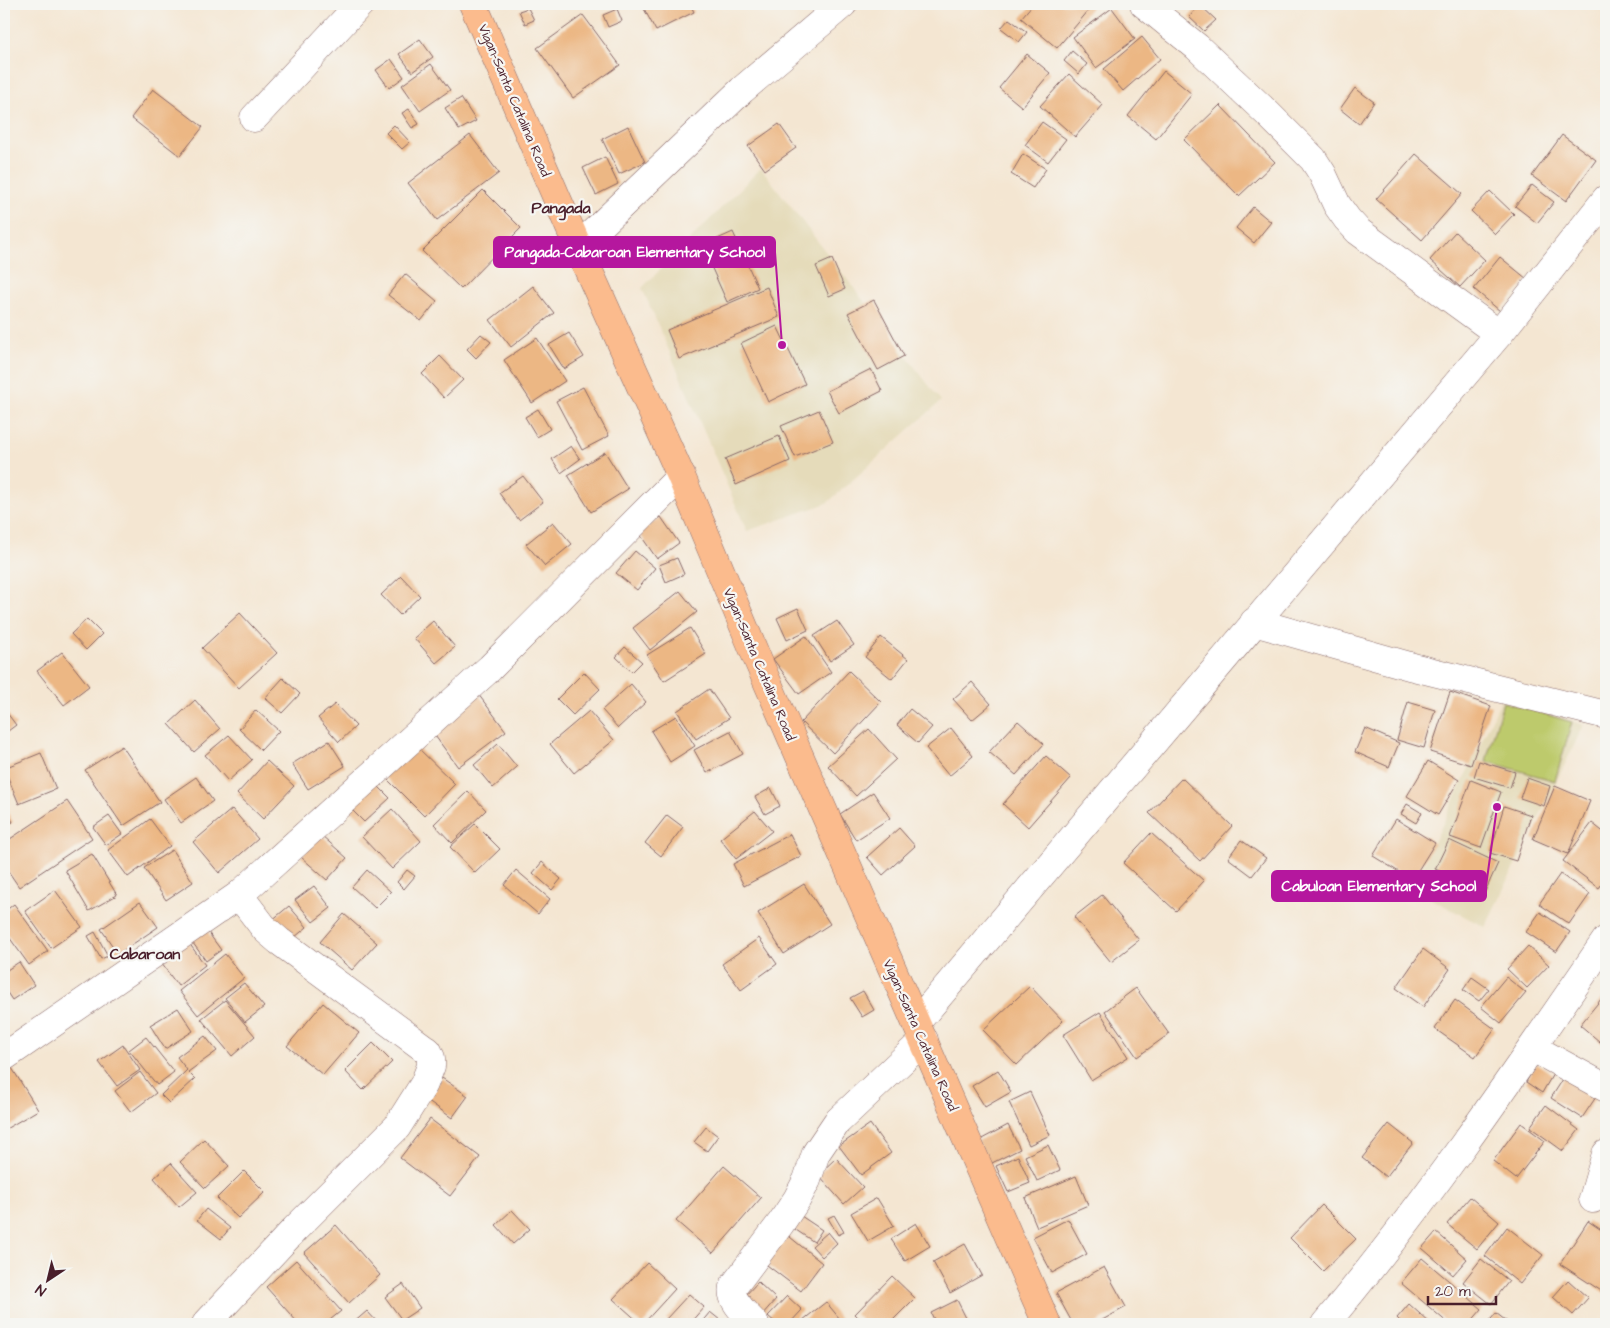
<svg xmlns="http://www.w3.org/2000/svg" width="1610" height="1328" viewBox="0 0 1610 1328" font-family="'Architects Daughter',sans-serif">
<rect width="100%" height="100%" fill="#f6f6f2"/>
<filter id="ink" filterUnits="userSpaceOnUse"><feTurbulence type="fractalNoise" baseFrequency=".02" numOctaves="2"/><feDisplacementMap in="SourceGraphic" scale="10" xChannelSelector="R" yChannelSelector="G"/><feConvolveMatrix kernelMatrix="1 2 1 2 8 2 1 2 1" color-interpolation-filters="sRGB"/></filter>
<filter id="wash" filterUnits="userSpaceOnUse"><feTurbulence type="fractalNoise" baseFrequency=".0096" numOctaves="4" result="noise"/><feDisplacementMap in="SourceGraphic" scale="20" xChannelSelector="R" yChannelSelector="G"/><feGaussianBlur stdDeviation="1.12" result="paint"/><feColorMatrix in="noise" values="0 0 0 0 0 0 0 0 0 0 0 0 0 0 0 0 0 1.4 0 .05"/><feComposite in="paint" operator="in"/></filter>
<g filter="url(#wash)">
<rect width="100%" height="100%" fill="#f4e6d2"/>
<!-- built -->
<g fill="#e5dbba">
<path d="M 761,168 L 941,401 L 827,503 L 747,531 L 642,288 Z"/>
<path d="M 1502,698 L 1584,725 L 1485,927 L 1412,889 Z"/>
</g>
<!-- green -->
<path fill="#bdca6c" stroke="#84744c" d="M 1503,702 L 1572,722 L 1555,781 L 1486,761 Z"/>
<g id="blocks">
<!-- building -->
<g fill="#ecb784">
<path d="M 645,4 L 690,4 L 694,12 L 656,31 L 642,5 Z"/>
<path d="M 1033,4 L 1094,4 L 1057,48 L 1021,18 Z"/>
<path d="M 1200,5 L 1216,20 L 1204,31 L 1189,17 Z"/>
<path d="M 528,8 L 534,20 L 525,24 L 519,11 Z"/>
<path d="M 1112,8 L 1135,39 L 1096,68 L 1073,37 Z"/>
<path d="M 617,9 L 622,21 L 608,27 L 603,15 Z"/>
<path d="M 583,15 L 620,65 L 573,98 L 537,48 Z"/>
<path d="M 1009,19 L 1027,32 L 1019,42 L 1001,28 Z"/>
<path d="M 1142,37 L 1160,59 L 1123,91 L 1104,69 Z"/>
<path d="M 420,39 L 433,57 L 412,72 L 399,54 Z"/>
<path d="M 1072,51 L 1087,64 L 1079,74 L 1064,61 Z"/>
<path d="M 1027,54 L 1050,73 L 1022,107 L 999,88 Z"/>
<path d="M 391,59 L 404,77 L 389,88 L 376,70 Z"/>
<path d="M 431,64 L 450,90 L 420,111 L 402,85 Z"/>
<path d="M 1164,71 L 1192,94 L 1156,139 L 1128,116 Z"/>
<path d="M 1069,74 L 1103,105 L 1075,137 L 1040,106 Z"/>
<path d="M 1355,88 L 1374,102 L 1359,124 L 1340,109 Z"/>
<path d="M 153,89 L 203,127 L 180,156 L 131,118 Z"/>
<path d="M 461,98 L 476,121 L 459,130 L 445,108 Z"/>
<path d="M 1220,105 L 1275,162 L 1239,196 L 1184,140 Z"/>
<path d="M 409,109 L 419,124 L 412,128 L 402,113 Z"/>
<path d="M 1042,122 L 1066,139 L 1048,162 L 1025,145 Z"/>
<path d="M 779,124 L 796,148 L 765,170 L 748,146 Z"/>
<path d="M 394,125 L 410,142 L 402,149 L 386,133 Z"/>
<path d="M 628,126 L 645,162 L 619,174 L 602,139 Z"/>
<path d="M 470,135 L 499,173 L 437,220 L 408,183 Z"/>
<path d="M 1562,135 L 1596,160 L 1566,201 L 1532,176 Z"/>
<path d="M 1023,154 L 1046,169 L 1033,188 L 1011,174 Z"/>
<path d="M 1416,154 L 1462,194 L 1422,240 L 1376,199 Z"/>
<path d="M 605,157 L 618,184 L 596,195 L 583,168 Z"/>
<path d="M 1532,185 L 1554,202 L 1537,223 L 1515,206 Z"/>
<path d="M 483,190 L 521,228 L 461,289 L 422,251 Z"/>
<path d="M 1490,191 L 1514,214 L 1495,234 L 1471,211 Z"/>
<path d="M 1253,207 L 1271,222 L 1254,243 L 1236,228 Z"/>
<path d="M 733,232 L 758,288 L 727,302 L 702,246 Z"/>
<path d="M 1455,232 L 1485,260 L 1460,287 L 1430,260 Z"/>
<path d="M 1500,257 L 1527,279 L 1500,311 L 1474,289 Z"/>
<path d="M 832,259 L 845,289 L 829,296 L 816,266 Z"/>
<path d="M 405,274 L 437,301 L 421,321 L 388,295 Z"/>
<path d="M 533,286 L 554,313 L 511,347 L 490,320 Z"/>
<path d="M 767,287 L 779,317 L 679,359 L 667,330 Z"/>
<path d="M 874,300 L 904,356 L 878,370 L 848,313 Z"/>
<path d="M 777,326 L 805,384 L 768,402 L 741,343 Z"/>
<path d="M 569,333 L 584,357 L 564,369 L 549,345 Z"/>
<path d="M 481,334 L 491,342 L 476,358 L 467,349 Z"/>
<path d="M 537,338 L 565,381 L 532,403 L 504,360 Z"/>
<path d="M 440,356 L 463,380 L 444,398 L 422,374 Z"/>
<path d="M 871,369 L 882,391 L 839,413 L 827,391 Z"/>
<path d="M 583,387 L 609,436 L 582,450 L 556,401 Z"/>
<path d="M 538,409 L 550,429 L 537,437 L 525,417 Z"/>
<path d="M 819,410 L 833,442 L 795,457 L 781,426 Z"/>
<path d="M 779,436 L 790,461 L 736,485 L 725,459 Z"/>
<path d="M 571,446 L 580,459 L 561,473 L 552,459 Z"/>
<path d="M 605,452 L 628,489 L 591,512 L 568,475 Z"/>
<path d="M 523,476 L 543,502 L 519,520 L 499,493 Z"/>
<path d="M 661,517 L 679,543 L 657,559 L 639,533 Z"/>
<path d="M 553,522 L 572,544 L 545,566 L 526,544 Z"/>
<path d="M 635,551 L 655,568 L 637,590 L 616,573 Z"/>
<path d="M 677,558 L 684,574 L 666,582 L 659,565 Z"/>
<path d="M 401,576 L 420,596 L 400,615 L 381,595 Z"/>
<path d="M 680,591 L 697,612 L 650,650 L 633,628 Z"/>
<path d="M 798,608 L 808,630 L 787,640 L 777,618 Z"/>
<path d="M 240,613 L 277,653 L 239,688 L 202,648 Z"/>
<path d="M 87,619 L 102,634 L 86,650 L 71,634 Z"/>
<path d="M 433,621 L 455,647 L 436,663 L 414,638 Z"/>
<path d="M 837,621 L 854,645 L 830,661 L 814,636 Z"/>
<path d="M 690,628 L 706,654 L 664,681 L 647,655 Z"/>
<path d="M 806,636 L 831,672 L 799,694 L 773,659 Z"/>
<path d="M 881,637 L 908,659 L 892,679 L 865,657 Z"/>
<path d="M 625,647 L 642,662 L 632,672 L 616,657 Z"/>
<path d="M 62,652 L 89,686 L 64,705 L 37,671 Z"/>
<path d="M 849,671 L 881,702 L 833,753 L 801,722 Z"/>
<path d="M 584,672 L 600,689 L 573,715 L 557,699 Z"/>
<path d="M 283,678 L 300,694 L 282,713 L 265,698 Z"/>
<path d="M 972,682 L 991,704 L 972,720 L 953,699 Z"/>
<path d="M 631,684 L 646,702 L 618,728 L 602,710 Z"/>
<path d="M 709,689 L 729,718 L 696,739 L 677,711 Z"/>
<path d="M 1450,692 L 1491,706 L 1471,765 L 1430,752 Z"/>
<path d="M 478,694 L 506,731 L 458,767 L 430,729 Z"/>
<path d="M 195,700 L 220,729 L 194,752 L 169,724 Z"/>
<path d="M 1408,702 L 1435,710 L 1424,748 L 1397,740 Z"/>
<path d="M 335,704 L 356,726 L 339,742 L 318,718 Z"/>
<path d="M 4,709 L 16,725 L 4,734 Z"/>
<path d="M 910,709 L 932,727 L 918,743 L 897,725 Z"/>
<path d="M 256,710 L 279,731 L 261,750 L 239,729 Z"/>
<path d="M 589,711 L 614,740 L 574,773 L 550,744 Z"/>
<path d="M 676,716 L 695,746 L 670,762 L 651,731 Z"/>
<path d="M 1018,721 L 1044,744 L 1016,775 L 989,752 Z"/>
<path d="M 951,728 L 973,756 L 949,776 L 926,748 Z"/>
<path d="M 1365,728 L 1399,743 L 1389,767 L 1355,752 Z"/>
<path d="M 869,729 L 896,759 L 856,796 L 828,766 Z"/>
<path d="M 730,731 L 743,754 L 707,773 L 694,750 Z"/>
<path d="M 229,735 L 252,760 L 228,781 L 205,755 Z"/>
<path d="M 329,741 L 345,766 L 308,789 L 292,764 Z"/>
<path d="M 413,743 L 455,784 L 424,816 L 382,774 Z"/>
<path d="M 498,744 L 517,767 L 493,788 L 474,765 Z"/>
<path d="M 122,746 L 160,802 L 123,826 L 85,770 Z"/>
<path d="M 41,753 L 56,789 L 19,804 L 4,768 Z"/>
<path d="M 1046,756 L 1071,778 L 1028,827 L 1003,804 Z"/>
<path d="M 267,761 L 294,786 L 263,819 L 237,794 Z"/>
<path d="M 1428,761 L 1459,780 L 1438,815 L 1407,796 Z"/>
<path d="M 1479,761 L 1515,772 L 1510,788 L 1474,777 Z"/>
<path d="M 196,777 L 213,801 L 181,823 L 164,799 Z"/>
<path d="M 1182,778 L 1232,826 L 1200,861 L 1149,813 Z"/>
<path d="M 1527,778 L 1550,786 L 1544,806 L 1520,798 Z"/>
<path d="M 371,779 L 390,798 L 364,822 L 346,804 Z"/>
<path d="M 1471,780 L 1501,792 L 1481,848 L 1450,837 Z"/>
<path d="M 1555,786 L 1590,801 L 1568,854 L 1533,839 Z"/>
<path d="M 771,788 L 780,806 L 765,814 L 755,797 Z"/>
<path d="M 468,791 L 486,810 L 452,843 L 434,824 Z"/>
<path d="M 873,792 L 890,818 L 856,840 L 840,814 Z"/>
<path d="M 67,801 L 92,838 L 19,887 L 4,865 L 4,843 Z"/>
<path d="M 1407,804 L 1422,813 L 1416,823 L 1401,814 Z"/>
<path d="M 1504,806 L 1531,815 L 1516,861 L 1490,853 Z"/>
<path d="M 4,807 L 13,822 L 4,827 Z"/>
<path d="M 232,809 L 258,839 L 219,873 L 193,842 Z"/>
<path d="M 392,809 L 421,841 L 392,869 L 362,837 Z"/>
<path d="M 755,811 L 772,831 L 736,859 L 720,839 Z"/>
<path d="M 667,815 L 683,827 L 661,856 L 645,843 Z"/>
<path d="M 109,816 L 122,834 L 106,845 L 93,827 Z"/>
<path d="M 150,819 L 170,846 L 128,877 L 108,850 Z"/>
<path d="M 1396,819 L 1435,843 L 1412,880 L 1373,856 Z"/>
<path d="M 1592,823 L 1606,834 L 1606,878 L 1599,888 L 1563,861 Z"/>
<path d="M 475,824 L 500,849 L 475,873 L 450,847 Z"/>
<path d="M 899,828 L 915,846 L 883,875 L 867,857 Z"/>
<path d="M 1151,833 L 1204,881 L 1176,911 L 1123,863 Z"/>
<path d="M 790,834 L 801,856 L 744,886 L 733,864 Z"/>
<path d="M 321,835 L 347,858 L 327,880 L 301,857 Z"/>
<path d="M 1241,840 L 1266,858 L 1252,876 L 1228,858 Z"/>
<path d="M 1449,840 L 1498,863 L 1485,892 L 1435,869 Z"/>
<path d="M 172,850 L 193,882 L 166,900 L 144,868 Z"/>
<path d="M 92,854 L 117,895 L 89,911 L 65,870 Z"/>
<path d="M 542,862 L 561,879 L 552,890 L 533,873 Z"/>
<path d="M 367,870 L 391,892 L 375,908 L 352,887 Z"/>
<path d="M 407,870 L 415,876 L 404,889 L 397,882 Z"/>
<path d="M 516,870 L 550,899 L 538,914 L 504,885 Z"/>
<path d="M 1560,874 L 1590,894 L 1569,924 L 1539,904 Z"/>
<path d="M 804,884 L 830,924 L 784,954 L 758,913 Z"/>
<path d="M 314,886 L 331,908 L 313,922 L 295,900 Z"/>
<path d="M 55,890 L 82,927 L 51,948 L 25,911 Z"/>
<path d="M 1102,895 L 1139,940 L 1111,962 L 1074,917 Z"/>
<path d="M 140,902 L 158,927 L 118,954 L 101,929 Z"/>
<path d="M 14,904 L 48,951 L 29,965 L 4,930 L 4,912 Z"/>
<path d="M 289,906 L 307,927 L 289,942 L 271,921 Z"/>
<path d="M 1540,912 L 1570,932 L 1556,952 L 1526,932 Z"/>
<path d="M 344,914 L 377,943 L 352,970 L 320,942 Z"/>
<path d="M 205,928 L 221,950 L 206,961 L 190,939 Z"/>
<path d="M 95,932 L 108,956 L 101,959 L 88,936 Z"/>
<path d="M 759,938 L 777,964 L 741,990 L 722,964 Z"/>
<path d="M 186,939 L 205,965 L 178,986 L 159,960 Z"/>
<path d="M 1528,946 L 1549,965 L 1527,988 L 1507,969 Z"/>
<path d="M 1423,949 L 1450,969 L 1423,1007 L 1396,988 Z"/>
<path d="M 225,954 L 244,978 L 198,1015 L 179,991 Z"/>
<path d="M 19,962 L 34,985 L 12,1000 L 4,988 L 4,972 Z"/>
<path d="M 1472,977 L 1489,989 L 1479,1001 L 1463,990 Z"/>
<path d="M 1506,977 L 1526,993 L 1501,1023 L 1481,1007 Z"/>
<path d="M 244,983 L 264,1007 L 245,1022 L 225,998 Z"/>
<path d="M 1030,986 L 1063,1021 L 1017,1065 L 983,1030 Z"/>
<path d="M 1136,988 L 1169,1034 L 1137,1057 L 1105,1011 Z"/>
<path d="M 863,991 L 874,1010 L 862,1017 L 850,998 Z"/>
<path d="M 1606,993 L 1606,1047 L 1580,1025 Z"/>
<path d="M 225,1000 L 255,1036 L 232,1056 L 201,1019 Z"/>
<path d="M 1455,1000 L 1495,1029 L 1475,1057 L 1435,1029 Z"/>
<path d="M 323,1003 L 359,1033 L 323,1075 L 287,1046 Z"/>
<path d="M 178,1008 L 193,1031 L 165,1049 L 150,1025 Z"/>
<path d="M 1100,1012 L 1128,1057 L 1091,1080 L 1063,1035 Z"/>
<path d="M 205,1036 L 217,1051 L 188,1072 L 195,1079 L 169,1103 L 161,1095 L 187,1070 L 177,1057 Z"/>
<path d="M 146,1037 L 174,1072 L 157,1085 L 129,1050 Z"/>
<path d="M 373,1043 L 392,1062 L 363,1090 L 345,1071 Z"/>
<path d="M 123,1045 L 140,1070 L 117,1086 L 99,1062 Z"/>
<path d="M 1537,1064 L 1553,1074 L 1542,1093 L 1526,1082 Z"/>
<path d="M 12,1068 L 38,1110 L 4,1130 L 4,1074 Z"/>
<path d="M 998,1070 L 1011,1092 L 985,1107 L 972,1086 Z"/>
<path d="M 140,1072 L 156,1093 L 131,1112 L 115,1091 Z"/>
<path d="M 1567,1073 L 1598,1094 L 1582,1118 L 1551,1098 Z"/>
<path d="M 442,1078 L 468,1096 L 452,1118 L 427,1100 Z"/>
<path d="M 1030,1092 L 1050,1135 L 1029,1145 L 1009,1102 Z"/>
<path d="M 1546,1105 L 1579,1130 L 1563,1151 L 1530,1127 Z"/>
<path d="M 430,1119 L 480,1157 L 450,1196 L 400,1158 Z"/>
<path d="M 1521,1123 L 1545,1141 L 1516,1179 L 1493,1161 Z"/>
<path d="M 870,1124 L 891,1153 L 861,1175 L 839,1146 Z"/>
<path d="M 1389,1124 L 1413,1143 L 1386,1177 L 1362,1158 Z"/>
<path d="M 1008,1125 L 1020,1149 L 990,1164 L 978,1141 Z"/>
<path d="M 706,1127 L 718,1136 L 707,1151 L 694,1142 Z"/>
<path d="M 204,1139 L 229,1166 L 205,1188 L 180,1162 Z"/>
<path d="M 1048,1145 L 1060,1170 L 1037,1181 L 1025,1156 Z"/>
<path d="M 1018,1156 L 1030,1183 L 1008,1192 L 996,1166 Z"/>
<path d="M 836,1158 L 863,1187 L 844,1204 L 818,1175 Z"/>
<path d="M 171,1163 L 197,1192 L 179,1207 L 154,1178 Z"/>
<path d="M 724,1166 L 761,1198 L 713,1253 L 676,1221 Z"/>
<path d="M 244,1171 L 265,1192 L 238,1218 L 217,1198 Z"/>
<path d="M 1076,1176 L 1088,1205 L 1037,1227 L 1025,1198 Z"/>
<path d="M 1470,1197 L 1499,1222 L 1477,1249 L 1447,1224 Z"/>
<path d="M 877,1198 L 894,1226 L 868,1241 L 851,1213 Z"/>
<path d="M 1322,1205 L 1356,1239 L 1323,1271 L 1290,1238 Z"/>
<path d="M 206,1209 L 230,1228 L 221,1239 L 197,1220 Z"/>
<path d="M 512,1210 L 530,1229 L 513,1244 L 496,1225 Z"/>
<path d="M 795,1212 L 822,1230 L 814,1242 L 787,1224 Z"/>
<path d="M 834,1215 L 844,1232 L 838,1235 L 828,1218 Z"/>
<path d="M 1068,1219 L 1087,1254 L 1052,1273 L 1033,1237 Z"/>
<path d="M 1588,1221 L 1606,1233 L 1606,1294 L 1560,1264 Z"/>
<path d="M 916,1223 L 930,1246 L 905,1261 L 891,1239 Z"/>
<path d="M 336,1225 L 380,1275 L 349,1303 L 304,1253 Z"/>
<path d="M 1507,1227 L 1543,1255 L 1520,1284 L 1485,1256 Z"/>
<path d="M 828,1232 L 837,1243 L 822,1257 L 812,1246 Z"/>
<path d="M 1436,1232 L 1467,1259 L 1453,1275 L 1422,1248 Z"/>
<path d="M 785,1233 L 822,1263 L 801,1291 L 763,1262 Z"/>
<path d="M 965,1244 L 982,1275 L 950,1293 L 933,1262 Z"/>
<path d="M 1422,1258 L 1482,1309 L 1469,1324 L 1449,1324 L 1401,1283 Z"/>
<path d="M 1481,1259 L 1509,1281 L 1491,1304 L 1463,1282 Z"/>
<path d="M 296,1260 L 341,1311 L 325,1324 L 299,1324 L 266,1287 Z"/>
<path d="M 647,1263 L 675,1289 L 643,1324 L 641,1324 L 613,1299 Z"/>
<path d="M 1104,1267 L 1126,1307 L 1095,1324 L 1073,1324 L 1056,1293 Z"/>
<path d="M 892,1276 L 915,1298 L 889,1324 L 865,1324 L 855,1314 Z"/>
<path d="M 1568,1280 L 1588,1298 L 1573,1315 L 1553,1297 Z"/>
<path d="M 758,1282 L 776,1299 L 761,1316 L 743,1298 Z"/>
<path d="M 403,1284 L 420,1308 L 402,1320 L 385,1297 Z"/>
<path d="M 689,1294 L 704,1307 L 689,1324 L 672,1324 L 666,1319 Z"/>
<path d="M 787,1296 L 802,1310 L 789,1324 L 777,1324 L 768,1316 Z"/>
<path d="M 957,1300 L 969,1324 L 936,1324 L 931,1313 Z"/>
<path d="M 826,1302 L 844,1324 L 798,1324 Z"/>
<path d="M 1409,1304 L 1431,1324 L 1403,1324 L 1397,1318 Z"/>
<path d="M 367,1311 L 379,1324 L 352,1324 Z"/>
<path d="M 710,1312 L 725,1324 L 700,1324 Z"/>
<path d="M 1496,1313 L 1510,1324 L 1487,1324 Z"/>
</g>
</g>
</g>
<g filter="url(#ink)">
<use href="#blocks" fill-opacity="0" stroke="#866565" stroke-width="1"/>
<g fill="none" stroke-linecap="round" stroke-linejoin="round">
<defs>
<g id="minor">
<path d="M 1144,4 L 1197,47 L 1267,113 L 1313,159 L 1322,173 L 1337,205 L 1347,219 L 1358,231 L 1499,334"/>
<path d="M 254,118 L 360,4"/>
<path d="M 578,247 L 742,90 L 843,4"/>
<path d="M 1254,622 L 1413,667 L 1606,715"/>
<path d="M 916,1023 L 1499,334 L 1606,199"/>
<path d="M 1533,1048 L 1606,1088"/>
<path d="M 4,1057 L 239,895 L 490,668 L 681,476"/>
<path d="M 1593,1199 L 1606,1154"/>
<path d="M 206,1324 L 295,1229 L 397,1127 L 424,1084 L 431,1066 L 431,1058 L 428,1051 L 279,941 L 265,929 L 239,895"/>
<path d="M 755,1324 C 747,1315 729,1300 733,1287 L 781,1223 L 797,1199 L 807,1180 L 816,1153 L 837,1122 L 924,1040"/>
<path d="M 1325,1324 C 1426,1204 1517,1070 1606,940"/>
</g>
<path id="major" d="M 473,4 L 578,247 L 681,476 L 759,663 L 1047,1324"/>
</defs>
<!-- minor casing -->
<use href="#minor" stroke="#866565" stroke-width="29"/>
<!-- major casing -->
<use href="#major" stroke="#866565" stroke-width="29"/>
<!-- minor -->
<use href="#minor" stroke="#fff" stroke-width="28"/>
<!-- major -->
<use href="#major" stroke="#fbbb8d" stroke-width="28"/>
</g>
</g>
<g text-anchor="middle" stroke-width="4.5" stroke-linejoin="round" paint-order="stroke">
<!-- street labels -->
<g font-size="14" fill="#4a1f2b" stroke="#f6f6f2">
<text transform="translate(515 100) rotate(67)" y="5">Vigan-Santa Catalina Road</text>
<text transform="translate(760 664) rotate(67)" y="5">Vigan-Santa Catalina Road</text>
<text transform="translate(921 1035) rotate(66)" y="5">Vigan-Santa Catalina Road</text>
</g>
<!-- quarter labels -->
<g font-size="16" font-weight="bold" fill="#4a1f2b" stroke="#f6f6f2">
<text x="561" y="213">Pangada</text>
<text x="145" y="959">Cabaroan</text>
</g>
</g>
<!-- callouts -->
<path fill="none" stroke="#b5179e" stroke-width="2" d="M782 345L775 252M1497 807L1486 886"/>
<g fill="#b5179e" stroke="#f6f6f2" stroke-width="2">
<circle cx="782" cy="345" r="5"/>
<circle cx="1497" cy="807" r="5"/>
</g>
<g fill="#b5179e" stroke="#b5179e" stroke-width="2">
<rect x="494" y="237" width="281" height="30" rx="5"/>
<rect x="1272" y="871" width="214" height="30" rx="5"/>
</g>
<g font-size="15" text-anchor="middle" font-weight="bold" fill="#fff">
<text x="635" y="257">Pangada-Cabaroan Elementary School</text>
<text x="1379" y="891">Cabuloan Elementary School</text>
</g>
<!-- margin -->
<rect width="1610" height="1328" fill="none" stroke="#f6f6f2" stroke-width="20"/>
<!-- north arrow -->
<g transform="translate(48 1280) rotate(215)" stroke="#f6f6f2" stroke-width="4" paint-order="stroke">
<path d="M0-4L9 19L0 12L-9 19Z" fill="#4a1f2b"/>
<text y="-8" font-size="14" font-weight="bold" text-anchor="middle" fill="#4a1f2b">N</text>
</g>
<!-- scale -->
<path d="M1428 1296v8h68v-8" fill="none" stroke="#4a1f2b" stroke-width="2.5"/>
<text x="1435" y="1296" font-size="15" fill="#4a1f2b" stroke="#f6f6f2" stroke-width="4" paint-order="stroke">20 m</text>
</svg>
